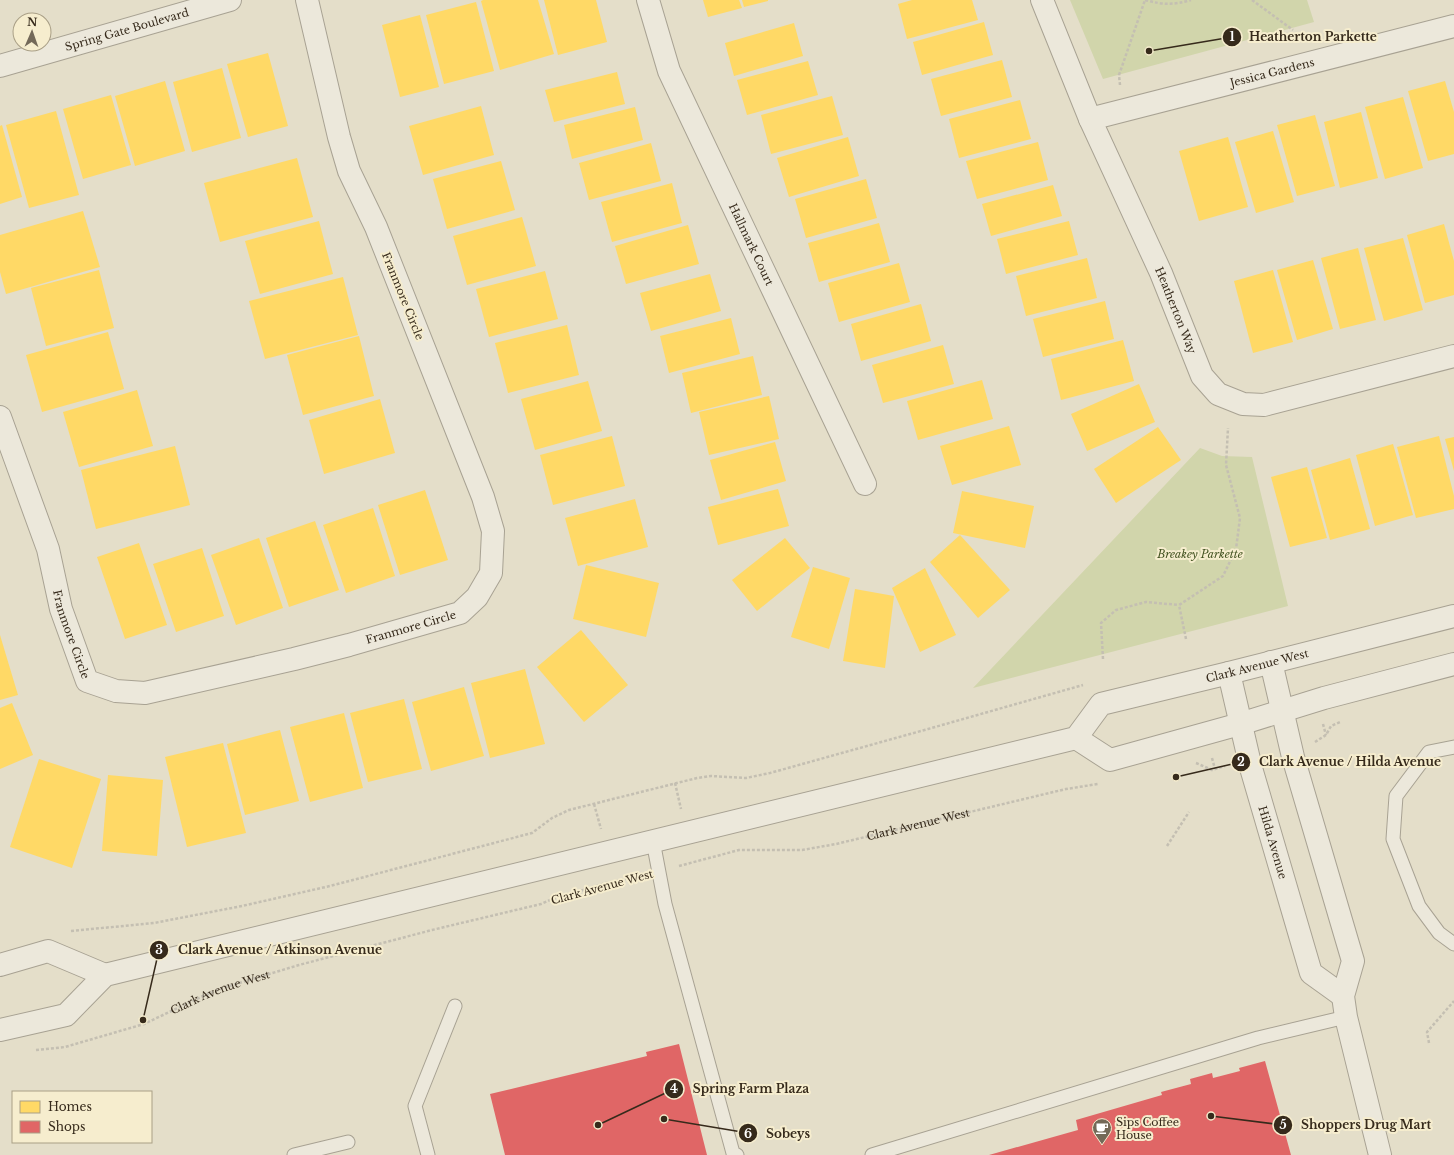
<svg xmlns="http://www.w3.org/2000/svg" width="1454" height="1155" viewBox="0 0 1454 1155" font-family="'Libre Baskerville',serif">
<rect width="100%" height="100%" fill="#e4dec9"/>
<!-- green -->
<g fill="#d1d5ab">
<path d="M 1070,0 L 1307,0 L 1314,22 L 1103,79 Z"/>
<path d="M 1200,448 L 1222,456 L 1252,457 L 1288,606 L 973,688 Z"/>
</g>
<!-- homes -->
<g fill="#ffd966">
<path d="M 483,0 L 538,0 L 554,54 L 500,70 L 481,1 Z"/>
<path d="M 544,0 L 596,0 L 607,42 L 558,55 Z"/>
<path d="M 703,0 L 739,0 L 742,8 L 708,17 Z"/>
<path d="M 742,0 L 768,0 L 768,1 L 744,7 Z"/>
<path d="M 912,0 L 972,0 L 978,20 L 907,39 L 898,4 Z"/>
<path d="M 476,2 L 494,71 L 444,84 L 426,15 Z"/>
<path d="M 420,15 L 439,87 L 400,97 L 382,25 Z"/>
<path d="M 984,22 L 993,55 L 922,75 L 913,42 Z"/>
<path d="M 794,23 L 803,56 L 734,76 L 725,43 Z"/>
<path d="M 268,53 L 288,126 L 248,137 L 227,64 Z"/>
<path d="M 1002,60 L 1012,97 L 941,116 L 931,79 Z"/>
<path d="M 808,61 L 818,95 L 747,115 L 737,80 Z"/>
<path d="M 222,68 L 241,138 L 192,152 L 173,82 Z"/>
<path d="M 617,72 L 625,104 L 554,122 L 545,90 Z"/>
<path d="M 165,81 L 185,151 L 135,166 L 115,96 Z"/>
<path d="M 1445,81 L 1454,112 L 1454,154 L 1428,161 L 1408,91 Z"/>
<path d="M 111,95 L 131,165 L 83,179 L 63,109 Z"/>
<path d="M 832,96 L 843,135 L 771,154 L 761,115 Z"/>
<path d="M 1403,97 L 1423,168 L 1385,179 L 1365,107 Z"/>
<path d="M 1020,100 L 1031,139 L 959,158 L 949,119 Z"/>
<path d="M 481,106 L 494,155 L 423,175 L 409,126 Z"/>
<path d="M 635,107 L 643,140 L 572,159 L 564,125 Z"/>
<path d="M 56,111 L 79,195 L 29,208 L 6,125 Z"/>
<path d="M 1361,112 L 1378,178 L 1340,188 L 1324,122 Z"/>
<path d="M 1315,115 L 1335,186 L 1297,196 L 1277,125 Z"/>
<path d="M 2,125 L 22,197 L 0,204 L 0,126 Z"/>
<path d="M 1273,131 L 1294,202 L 1256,213 L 1235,142 Z"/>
<path d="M 848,137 L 859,176 L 789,197 L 777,158 Z"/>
<path d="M 1228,137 L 1248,207 L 1199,221 L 1179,151 Z"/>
<path d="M 1038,142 L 1048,180 L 977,199 L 966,161 Z"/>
<path d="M 651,143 L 661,181 L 589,200 L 579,163 Z"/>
<path d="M 297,158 L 313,217 L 220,242 L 204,183 Z"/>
<path d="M 501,161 L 515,210 L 447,229 L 433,179 Z"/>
<path d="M 866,179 L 877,218 L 806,238 L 795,199 Z"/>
<path d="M 672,183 L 682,223 L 612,242 L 601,202 Z"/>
<path d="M 1053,185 L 1062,216 L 991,236 L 982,204 Z"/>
<path d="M 83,211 L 100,267 L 6,294 L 0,272 L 0,235 Z"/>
<path d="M 522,217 L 536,266 L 467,285 L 453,236 Z"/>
<path d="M 319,221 L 333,274 L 260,294 L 245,241 Z"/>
<path d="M 1069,221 L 1078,255 L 1006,274 L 997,239 Z"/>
<path d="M 879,223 L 890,262 L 819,282 L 808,243 Z"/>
<path d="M 1444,224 L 1454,261 L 1454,295 L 1425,303 L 1407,235 Z"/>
<path d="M 688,225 L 699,264 L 626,284 L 615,246 Z"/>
<path d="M 1403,238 L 1423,310 L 1384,321 L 1364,248 Z"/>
<path d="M 1358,248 L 1376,320 L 1340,329 L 1321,258 Z"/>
<path d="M 1087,258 L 1097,298 L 1026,316 L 1016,276 Z"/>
<path d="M 1313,260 L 1333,329 L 1297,340 L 1277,270 Z"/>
<path d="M 899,263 L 910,302 L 839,322 L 828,283 Z"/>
<path d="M 99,270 L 114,328 L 46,346 L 31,288 Z"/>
<path d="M 1273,270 L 1293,342 L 1253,353 L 1234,281 Z"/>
<path d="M 545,271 L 558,319 L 489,337 L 476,289 Z"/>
<path d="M 710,274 L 721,311 L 651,331 L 640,293 Z"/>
<path d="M 343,277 L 358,335 L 265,359 L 249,301 Z"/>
<path d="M 1105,301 L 1114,339 L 1043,357 L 1033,319 Z"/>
<path d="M 921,304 L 931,341 L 861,361 L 851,324 Z"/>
<path d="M 731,318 L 740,354 L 669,373 L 660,336 Z"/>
<path d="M 567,325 L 579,375 L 508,393 L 495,343 Z"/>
<path d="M 108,332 L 124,389 L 42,412 L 26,355 Z"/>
<path d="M 359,336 L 374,396 L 303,415 L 287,355 Z"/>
<path d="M 1123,340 L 1134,381 L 1061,400 L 1051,359 Z"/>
<path d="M 943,345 L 954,384 L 883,403 L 872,365 Z"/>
<path d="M 753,356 L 762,395 L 691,413 L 682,373 Z"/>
<path d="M 982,380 L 993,419 L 918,440 L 907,401 Z"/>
<path d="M 588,381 L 602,431 L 535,450 L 521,399 Z"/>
<path d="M 1139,384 L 1155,422 L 1087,451 L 1071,414 Z"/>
<path d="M 137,390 L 153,446 L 79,467 L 63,412 Z"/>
<path d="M 769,396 L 779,439 L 709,455 L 699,412 Z"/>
<path d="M 380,399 L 395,453 L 324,474 L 309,420 Z"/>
<path d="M 1009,426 L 1021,465 L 952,485 L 940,446 Z"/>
<path d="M 1158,427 L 1181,460 L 1116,503 L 1094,469 Z"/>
<path d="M 612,436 L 625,486 L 553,505 L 540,455 Z"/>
<path d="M 1439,436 L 1454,496 L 1454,509 L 1416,518 L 1397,447 Z"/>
<path d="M 1454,437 L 1454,471 L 1445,439 Z"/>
<path d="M 775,442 L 786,481 L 721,500 L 710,460 Z"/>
<path d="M 1393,444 L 1413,515 L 1375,526 L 1356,455 Z"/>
<path d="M 175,446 L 190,505 L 96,529 L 81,470 Z"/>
<path d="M 1350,458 L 1370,529 L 1330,540 L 1311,470 Z"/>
<path d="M 1307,467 L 1327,538 L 1290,547 L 1271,477 Z"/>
<path d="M 778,489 L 789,526 L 718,545 L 708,507 Z"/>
<path d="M 425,490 L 448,560 L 400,575 L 378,505 Z"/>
<path d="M 962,491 L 1034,506 L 1025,548 L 953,533 Z"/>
<path d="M 635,499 L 648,547 L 578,566 L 565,518 Z"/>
<path d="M 373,508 L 395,576 L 346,593 L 323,525 Z"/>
<path d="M 315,521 L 339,590 L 289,607 L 266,538 Z"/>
<path d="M 960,535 L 1010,590 L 978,618 L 930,562 Z"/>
<path d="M 259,538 L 283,608 L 236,625 L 211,555 Z"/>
<path d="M 785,538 L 810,568 L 757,611 L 732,580 Z"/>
<path d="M 139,543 L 167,625 L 125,639 L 97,557 Z"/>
<path d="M 202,548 L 224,616 L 176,632 L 153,564 Z"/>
<path d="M 586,565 L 659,583 L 646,637 L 573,619 Z"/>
<path d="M 813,567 L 850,578 L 829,649 L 791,637 Z"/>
<path d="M 925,568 L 956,635 L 920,652 L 892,588 Z"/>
<path d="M 855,589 L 894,596 L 885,668 L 843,661 Z"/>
<path d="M 581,630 L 628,685 L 584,722 L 537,667 Z"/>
<path d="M 0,635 L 18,695 L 0,700 Z"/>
<path d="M 525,669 L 545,744 L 490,758 L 471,683 Z"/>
<path d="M 464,687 L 484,756 L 431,771 L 412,702 Z"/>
<path d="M 404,699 L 422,769 L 368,782 L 350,713 Z"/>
<path d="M 12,703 L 33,755 L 0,769 L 0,708 Z"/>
<path d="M 344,713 L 363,788 L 310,802 L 290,727 Z"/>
<path d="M 280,730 L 299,801 L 245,815 L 227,744 Z"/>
<path d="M 223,743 L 246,833 L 187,847 L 165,757 Z"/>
<path d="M 39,759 L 101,779 L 72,868 L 10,847 Z"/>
<path d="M 108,775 L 163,780 L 157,856 L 102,851 Z"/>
</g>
<!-- shops -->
<g fill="#e06666">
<path d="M 679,1044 L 707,1155 L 505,1155 L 490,1094 L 647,1056 L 646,1052 Z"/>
<path d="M 1265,1061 L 1291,1155 L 989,1155 L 1078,1130 L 1076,1120 L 1162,1095 L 1161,1092 L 1191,1084 L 1190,1079 L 1212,1073 L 1213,1078 L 1240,1071 L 1239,1068 Z"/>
</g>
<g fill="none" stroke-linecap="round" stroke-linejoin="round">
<defs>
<g id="service">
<path d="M 1454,747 L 1429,752 L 1396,796 L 1393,839 L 1419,906 L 1439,933 L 1454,944"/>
<path d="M 653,841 L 665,904 L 733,1153 L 737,1155"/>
<path d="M 294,1155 L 348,1142"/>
<path d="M 428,1155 L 415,1106 L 455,1006"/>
<path d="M 872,1155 L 1258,1038 L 1346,1017"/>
</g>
<g id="minor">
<path id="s3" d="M 648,0 L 669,71 L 865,484"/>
<path id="s4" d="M 1042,0 L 1090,119 L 1161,273 L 1202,376 L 1218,394 L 1243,404 L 1264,405 L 1454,356"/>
<path id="s5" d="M 0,66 L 230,0"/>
<path id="s6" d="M 1090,119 L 1454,26"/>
<path id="s7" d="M 0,417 L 48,549 L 61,609 L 87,681 L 116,691 L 145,693 L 294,659 L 349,645 L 460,613 L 477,597 L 491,573 L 493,531 L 483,497 L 376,227 L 349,171 L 339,137 L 307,0"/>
</g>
<g id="tertiary">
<path d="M 1271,662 L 1293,757 L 1353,961 L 1343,996 L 1346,1017 L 1380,1155"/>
<path id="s8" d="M 1229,673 L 1251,768 L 1311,973 L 1343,996"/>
<path d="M 1076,738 L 1110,760 L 1240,724 L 1324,698 L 1454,664"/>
<path d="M 0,965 L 48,951 L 105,975"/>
<path id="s9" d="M 0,1030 L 66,1015 L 105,975 L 1076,738 L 1101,704 L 1229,673 L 1454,616"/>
</g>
</defs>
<!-- service casing -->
<use href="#service" stroke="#a8a293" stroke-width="15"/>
<!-- minor casing -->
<use href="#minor" stroke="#a8a293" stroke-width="24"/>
<!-- tertiary casing -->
<use href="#tertiary" stroke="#a8a293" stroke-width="24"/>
<!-- path -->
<g stroke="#c4bfb2" stroke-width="2.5" stroke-dasharray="3 2" stroke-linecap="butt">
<path d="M 1145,0 C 1163,5 1174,5 1191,0"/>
<path d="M 1252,0 L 1293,30"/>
<path d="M 1120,85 L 1119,75 L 1145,0"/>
<path d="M 1186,639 L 1179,605 L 1223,576 L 1236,549 L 1240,518 L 1226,465 L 1228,428"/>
<path d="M 1103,659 L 1101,623 L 1116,610 L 1146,602 L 1179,605"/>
<path d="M 1323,724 L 1326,735"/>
<path d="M 1315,742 L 1326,735 L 1331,726 L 1340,722"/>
<path d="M 1212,758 L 1215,769"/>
<path d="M 1196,763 L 1212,770 L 1225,766"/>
<path d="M 675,783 L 681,809"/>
<path d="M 594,804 L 601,829"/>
<path d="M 1167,846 L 1189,812"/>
<path id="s1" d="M 679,866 L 739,850 L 802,850 L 836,844 L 1066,789 L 1098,784"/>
<path d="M 71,931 L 154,923 L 242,906 L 330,886 L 532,833 L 552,818 L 569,810 L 697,778 L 711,776 L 746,778 L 770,773 L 928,729 L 1083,685"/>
<path d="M 1429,1043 L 1427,1032 L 1454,1001"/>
<path id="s2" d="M 36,1050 L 65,1047 L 144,1024 L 203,996 L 226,987 L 299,965 L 432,930 L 541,904 L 550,900 L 606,883 L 639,876"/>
</g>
<!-- service -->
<use href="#service" stroke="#ece8db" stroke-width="13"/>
<!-- minor -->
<use href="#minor" stroke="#ece8db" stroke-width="22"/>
<!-- tertiary -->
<use href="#tertiary" stroke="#ece8db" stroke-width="22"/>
</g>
<!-- icons -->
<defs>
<symbol id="cafe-pin" viewBox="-11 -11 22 30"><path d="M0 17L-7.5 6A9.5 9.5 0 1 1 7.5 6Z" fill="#736958" stroke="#f6edce"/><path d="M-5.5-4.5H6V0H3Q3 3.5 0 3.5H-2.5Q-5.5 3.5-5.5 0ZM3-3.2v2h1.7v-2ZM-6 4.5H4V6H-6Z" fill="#fff"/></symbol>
</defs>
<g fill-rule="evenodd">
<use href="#cafe-pin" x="1091" y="1117" width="22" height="30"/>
</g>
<g text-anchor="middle" stroke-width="4" stroke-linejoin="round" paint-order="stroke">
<!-- street labels -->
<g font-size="11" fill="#362a1b" stroke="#f6edce">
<text dy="4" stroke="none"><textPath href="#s5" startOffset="132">Spring Gate Boulevard</textPath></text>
<text dy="4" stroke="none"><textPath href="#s6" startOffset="188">Jessica Gardens</textPath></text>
<text dy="4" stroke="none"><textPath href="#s3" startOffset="266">Hallmark Court</textPath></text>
<text transform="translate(403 296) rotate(68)" y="4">Franmore Circle</text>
<text dy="4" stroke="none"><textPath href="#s4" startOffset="338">Heatherton Way</textPath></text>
<text dy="4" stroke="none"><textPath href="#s7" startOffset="612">Franmore Circle</textPath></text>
<text dy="4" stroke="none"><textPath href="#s7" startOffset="229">Franmore Circle</textPath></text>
<text dy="4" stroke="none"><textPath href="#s9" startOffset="1326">Clark Avenue West</textPath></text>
<text dy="4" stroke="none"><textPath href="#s1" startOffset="244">Clark Avenue West</textPath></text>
<text dy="4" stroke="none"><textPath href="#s8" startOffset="175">Hilda Avenue</textPath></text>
<text transform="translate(602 887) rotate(-15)" y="4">Clark Avenue West</text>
<text dy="4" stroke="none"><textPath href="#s2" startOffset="194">Clark Avenue West</textPath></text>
</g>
<!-- park labels -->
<g font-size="11" font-style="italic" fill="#435321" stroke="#f6edce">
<text x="1200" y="558">Breakey Parkette</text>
</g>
<!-- poi labels -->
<g font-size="11" fill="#362a1b" stroke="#f6edce" text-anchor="start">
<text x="1116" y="1126">Sips Coffee<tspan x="1116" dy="13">House</tspan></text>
</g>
</g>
<!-- callouts -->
<path fill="none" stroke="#362a1b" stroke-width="1.5" d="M1149 51L1232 37M1176 777L1241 762M143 1020L159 950M598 1125L674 1089M1211 1116L1283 1125M664 1119L748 1133"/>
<g fill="#362a1b" stroke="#f6edce" stroke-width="1.5">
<circle cx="1149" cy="51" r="4"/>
<circle cx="1176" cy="777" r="4"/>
<circle cx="143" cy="1020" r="4"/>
<circle cx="598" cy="1125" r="4"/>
<circle cx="1211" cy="1116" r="4"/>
<circle cx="664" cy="1119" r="4"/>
<circle cx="1232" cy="37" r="10"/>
<circle cx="1241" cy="762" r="10"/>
<circle cx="159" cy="950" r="10"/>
<circle cx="674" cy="1089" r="10"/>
<circle cx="1283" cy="1125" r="10"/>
<circle cx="748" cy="1133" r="10"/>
</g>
<g font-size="12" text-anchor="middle" font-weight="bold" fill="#fff">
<text x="1232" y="41">1</text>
<text x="1241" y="766">2</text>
<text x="159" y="954">3</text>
<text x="674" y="1093">4</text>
<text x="1283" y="1129">5</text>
<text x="748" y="1138">6</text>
</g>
<g font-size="12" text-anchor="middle" font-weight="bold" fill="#362a1b" stroke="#f6edce" stroke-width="4" stroke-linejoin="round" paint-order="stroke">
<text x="1313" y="41">Heatherton Parkette</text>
<text x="1350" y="766">Clark Avenue / Hilda Avenue</text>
<text x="280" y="954">Clark Avenue / Atkinson Avenue</text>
<text x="751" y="1093">Spring Farm Plaza</text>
<text x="1366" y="1129">Shoppers Drug Mart</text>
<text x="788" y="1138">Sobeys</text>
</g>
<!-- legend -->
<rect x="12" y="1091" width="140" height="52" fill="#f6edce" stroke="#a99f86"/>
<rect x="20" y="1101" width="20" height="12" fill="#ffd966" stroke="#a99f86"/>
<text x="48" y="1111" font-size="12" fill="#362a1b">Homes</text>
<rect x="20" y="1121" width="20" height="12" fill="#e06666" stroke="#a99f86"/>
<text x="48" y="1131" font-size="12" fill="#362a1b">Shops</text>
<!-- north arrow -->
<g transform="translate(32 32) rotate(2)"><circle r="19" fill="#f6edce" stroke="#a99f86"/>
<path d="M0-3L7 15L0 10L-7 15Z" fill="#736958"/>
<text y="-6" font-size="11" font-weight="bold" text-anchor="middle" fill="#362a1b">N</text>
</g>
</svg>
